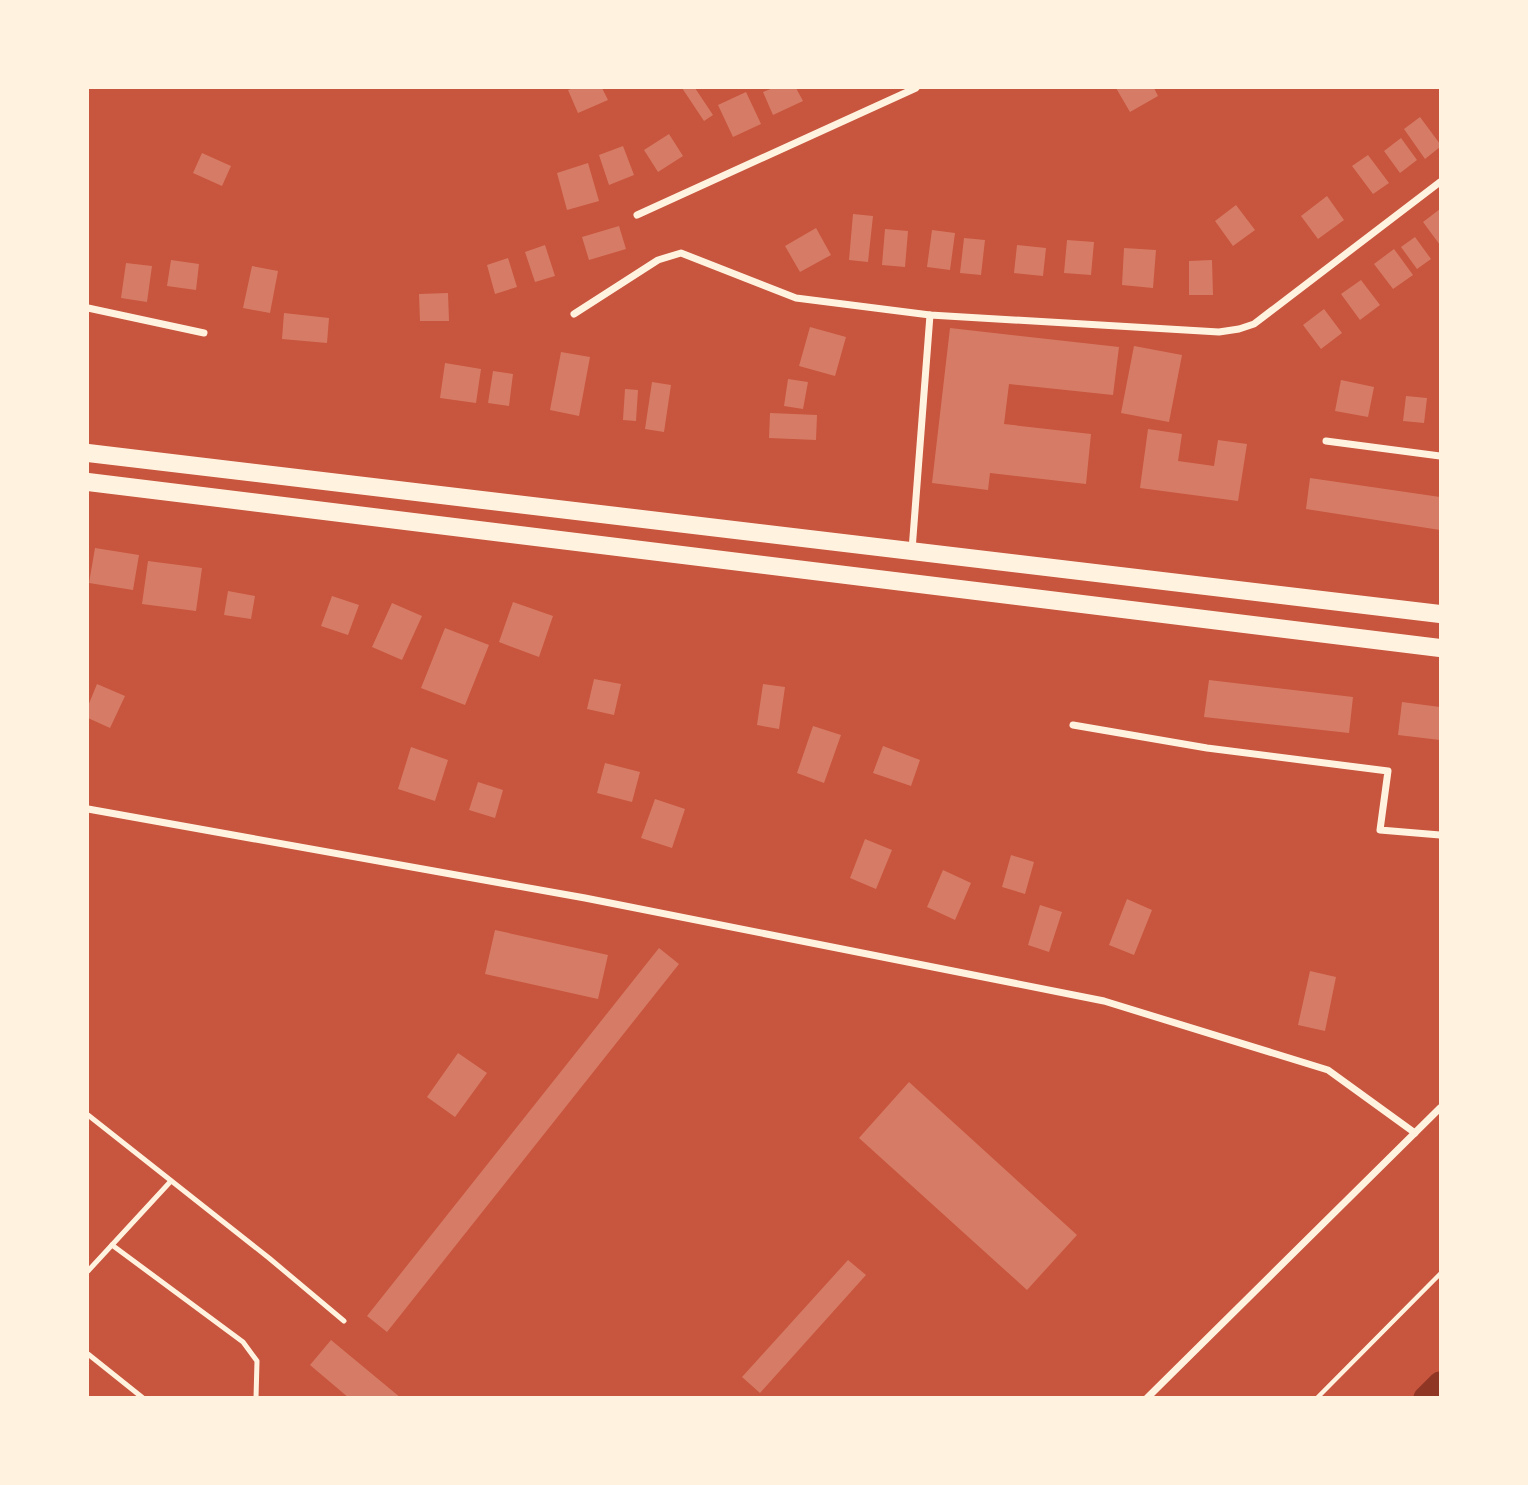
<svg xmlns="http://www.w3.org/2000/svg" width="1528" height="1485" viewBox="0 0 1528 1485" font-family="Inter,sans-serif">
<rect width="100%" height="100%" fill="#c8553d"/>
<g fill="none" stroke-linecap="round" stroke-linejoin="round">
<!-- canal -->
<path stroke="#8f3625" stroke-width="23" d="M 1425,1398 L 1440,1383"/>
</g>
<!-- building -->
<g fill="#d67c66">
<path d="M 574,88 L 602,88 L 608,100 L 578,113 L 568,90 Z"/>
<path d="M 682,88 L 695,88 L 713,115 L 704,121 Z"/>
<path d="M 773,88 L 796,88 L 803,101 L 773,115 L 763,92 Z"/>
<path d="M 1116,88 L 1154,88 L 1158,96 L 1130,112 Z"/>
<path d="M 746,92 L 761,124 L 733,137 L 718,105 Z"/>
<path d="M 1420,117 L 1440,144 L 1440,147 L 1425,159 L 1404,129 Z"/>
<path d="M 669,134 L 683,156 L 658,172 L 644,150 Z"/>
<path d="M 1401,138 L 1417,160 L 1400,173 L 1384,151 Z"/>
<path d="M 623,146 L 634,175 L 609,185 L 599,155 Z"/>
<path d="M 202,153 L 231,166 L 222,186 L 193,173 Z"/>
<path d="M 1368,155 L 1389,183 L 1373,194 L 1352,166 Z"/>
<path d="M 588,163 L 599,201 L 567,210 L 557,173 Z"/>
<path d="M 1327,196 L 1344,220 L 1318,239 L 1301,216 Z"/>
<path d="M 1236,205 L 1255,230 L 1233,246 L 1215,221 Z"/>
<path d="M 1440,209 L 1440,245 L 1423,222 Z"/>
<path d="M 853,214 L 873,216 L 868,262 L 849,260 Z"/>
<path d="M 619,226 L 626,249 L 589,260 L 582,237 Z"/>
<path d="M 816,228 L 831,255 L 800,272 L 785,246 Z"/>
<path d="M 885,229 L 908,231 L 905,267 L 882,265 Z"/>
<path d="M 932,230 L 955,233 L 950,270 L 927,267 Z"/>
<path d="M 1415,237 L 1431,259 L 1417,269 L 1401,247 Z"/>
<path d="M 964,238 L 985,240 L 981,275 L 960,273 Z"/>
<path d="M 1067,240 L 1094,242 L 1091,275 L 1064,273 Z"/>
<path d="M 545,245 L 555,276 L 535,282 L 525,252 Z"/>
<path d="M 1017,245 L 1046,248 L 1043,276 L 1014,273 Z"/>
<path d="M 1124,248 L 1156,250 L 1153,288 L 1122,285 Z"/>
<path d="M 1394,249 L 1413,275 L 1393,289 L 1374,264 Z"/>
<path d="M 508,258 L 517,287 L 495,294 L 487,265 Z"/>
<path d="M 171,260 L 199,264 L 196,290 L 167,286 Z"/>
<path d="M 1212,260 L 1213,295 L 1189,295 L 1189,261 Z"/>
<path d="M 126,263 L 152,266 L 147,302 L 121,298 Z"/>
<path d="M 252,266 L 278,271 L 270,313 L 243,308 Z"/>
<path d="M 1361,280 L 1380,305 L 1360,320 L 1341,294 Z"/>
<path d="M 448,293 L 449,321 L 420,321 L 419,294 Z"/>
<path d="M 1324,309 L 1342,333 L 1321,349 L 1303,325 Z"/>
<path d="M 284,313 L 329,318 L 327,343 L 282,339 Z"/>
<path d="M 810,327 L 846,337 L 835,376 L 799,366 Z"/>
<path d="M 950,328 L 1119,347 L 1113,395 L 1009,384 L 1004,424 L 1091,434 L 1086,484 L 990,473 L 988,490 L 932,483 Z"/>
<path d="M 1134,346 L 1182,355 L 1169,422 L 1121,413 Z"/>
<path d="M 561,352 L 590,357 L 579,416 L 550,410 Z"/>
<path d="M 445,363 L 481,369 L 476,403 L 440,398 Z"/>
<path d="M 493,371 L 513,374 L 509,406 L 488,403 Z"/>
<path d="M 788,379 L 808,382 L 803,409 L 784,406 Z"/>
<path d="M 1341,380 L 1374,387 L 1368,417 L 1335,411 Z"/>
<path d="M 652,382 L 671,385 L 664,432 L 645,429 Z"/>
<path d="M 625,389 L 638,390 L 636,421 L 623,420 Z"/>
<path d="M 1406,396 L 1427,398 L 1424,423 L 1403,421 Z"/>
<path d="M 770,413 L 817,415 L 816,440 L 769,438 Z"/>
<path d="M 1148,429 L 1182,434 L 1178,461 L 1214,466 L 1218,440 L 1247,444 L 1238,501 L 1140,488 Z"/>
<path d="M 1310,478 L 1440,497 L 1440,530 L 1306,509 Z"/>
<path d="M 95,548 L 139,555 L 133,590 L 89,583 Z"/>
<path d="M 148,561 L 202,568 L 196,611 L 142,604 Z"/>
<path d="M 228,591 L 255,596 L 251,619 L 224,615 Z"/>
<path d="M 332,596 L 359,605 L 348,635 L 321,626 Z"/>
<path d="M 513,602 L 553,616 L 539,657 L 499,642 Z"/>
<path d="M 392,603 L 422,616 L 402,660 L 372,647 Z"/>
<path d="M 445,628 L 489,645 L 465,705 L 421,688 Z"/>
<path d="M 594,679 L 621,684 L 614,715 L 587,709 Z"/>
<path d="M 1209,680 L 1353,697 L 1349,733 L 1204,717 Z"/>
<path d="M 97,684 L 125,696 L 110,728 L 88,718 L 88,706 Z"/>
<path d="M 763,684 L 785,687 L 779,729 L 757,725 Z"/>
<path d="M 1402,702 L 1440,707 L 1440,740 L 1398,735 Z"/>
<path d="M 813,726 L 841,735 L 824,783 L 797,773 Z"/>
<path d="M 883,746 L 920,760 L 911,786 L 873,773 Z"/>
<path d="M 411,747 L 448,760 L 435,801 L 398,789 Z"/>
<path d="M 605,763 L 640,772 L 632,802 L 597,793 Z"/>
<path d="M 478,782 L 503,790 L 495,818 L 469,810 Z"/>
<path d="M 655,799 L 685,809 L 672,848 L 641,838 Z"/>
<path d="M 865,839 L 892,850 L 876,889 L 850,878 Z"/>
<path d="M 1011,855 L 1034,862 L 1025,894 L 1002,887 Z"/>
<path d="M 943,870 L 971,883 L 955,920 L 927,907 Z"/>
<path d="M 1127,899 L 1152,910 L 1134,955 L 1109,945 Z"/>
<path d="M 1040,905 L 1062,912 L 1049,952 L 1028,945 Z"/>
<path d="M 495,930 L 608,955 L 598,999 L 485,974 Z"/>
<path d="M 659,948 L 679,964 L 387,1332 L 367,1316 Z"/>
<path d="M 1310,971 L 1336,977 L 1325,1031 L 1298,1025 Z"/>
<path d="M 458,1053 L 487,1073 L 455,1117 L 427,1097 Z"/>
<path d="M 909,1082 L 1077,1235 L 1027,1290 L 859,1138 Z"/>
<path d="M 848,1260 L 866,1275 L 760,1393 L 742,1377 Z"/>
<path d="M 331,1340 L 401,1398 L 349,1398 L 310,1365 Z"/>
</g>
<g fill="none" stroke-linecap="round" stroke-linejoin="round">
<!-- path -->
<path stroke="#fff3e0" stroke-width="4.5" d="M 1317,1398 L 1440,1274"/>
<!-- service -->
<g stroke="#fff3e0" stroke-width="5">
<path d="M 88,1115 L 269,1258 L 344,1321"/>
<path d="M 112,1245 L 243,1342 L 257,1361 L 256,1398"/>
<path d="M 88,1271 L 171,1181"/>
<path d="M 88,1354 L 143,1398"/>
</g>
<!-- minor -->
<g stroke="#fff3e0" stroke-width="7">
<path d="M 637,215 L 916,88"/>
<path d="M 88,308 L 204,333"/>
<path d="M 574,314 L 658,260 L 681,253 L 796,298 L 930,315 L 1219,332 L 1239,329 L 1254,324 L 1440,182"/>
<path d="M 1326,441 L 1440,456"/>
<path d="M 912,550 L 930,315"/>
<path d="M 1073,725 L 1207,748 L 1388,771 L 1380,830 L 1440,835"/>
<path d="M 88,809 L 585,898 L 1104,1001 L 1328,1070 L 1415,1133"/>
<path d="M 1147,1398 L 1440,1108"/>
</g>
<!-- primary -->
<g stroke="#fff3e0" stroke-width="18">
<path d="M 88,453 L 1440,614"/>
<path d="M 88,482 L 1440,648"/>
</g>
</g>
<!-- border -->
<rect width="1528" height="1485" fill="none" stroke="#fff3e0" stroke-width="178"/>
</svg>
